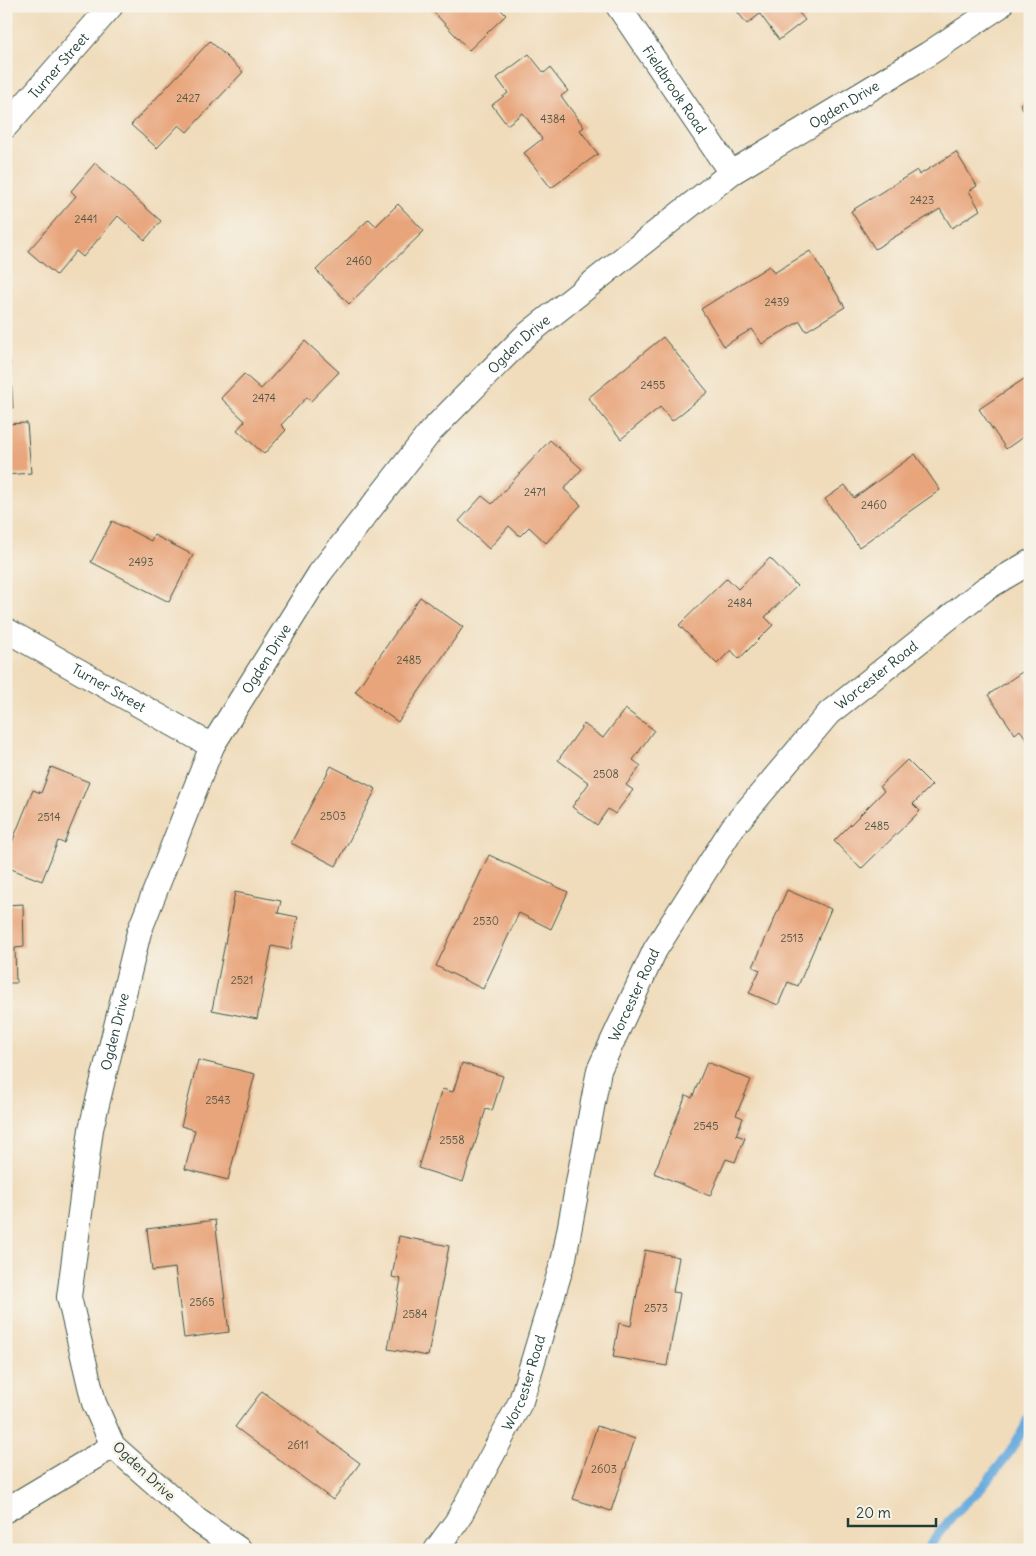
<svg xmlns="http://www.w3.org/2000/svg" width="1036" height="1556" viewBox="0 0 1036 1556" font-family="Delius,sans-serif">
<rect width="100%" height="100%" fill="#f7f3e8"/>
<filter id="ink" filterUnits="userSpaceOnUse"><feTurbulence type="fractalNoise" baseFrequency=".02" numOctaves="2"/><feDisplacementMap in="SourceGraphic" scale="10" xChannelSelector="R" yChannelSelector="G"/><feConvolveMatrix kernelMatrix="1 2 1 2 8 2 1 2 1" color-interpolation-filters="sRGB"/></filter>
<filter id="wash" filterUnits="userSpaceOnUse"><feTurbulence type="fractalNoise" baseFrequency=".0096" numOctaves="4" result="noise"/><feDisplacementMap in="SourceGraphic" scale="20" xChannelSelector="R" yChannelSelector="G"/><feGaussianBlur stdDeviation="1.12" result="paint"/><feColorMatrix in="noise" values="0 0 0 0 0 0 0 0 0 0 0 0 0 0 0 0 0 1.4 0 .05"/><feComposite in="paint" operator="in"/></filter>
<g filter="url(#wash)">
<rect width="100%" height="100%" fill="#f0dcbb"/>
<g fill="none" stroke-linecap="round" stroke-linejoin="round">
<!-- stream -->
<path stroke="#68aadd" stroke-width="9" d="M 926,1550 L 954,1514 L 981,1489 L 1010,1452 L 1024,1428 L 1030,1412"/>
</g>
<g id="blocks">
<!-- building -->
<g fill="#e8a57c">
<path d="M 428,6 L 497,6 L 506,15 L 469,50 Z"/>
<path d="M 733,6 L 797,6 L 795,8 L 805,20 L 779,40 L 760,14 L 747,24 Z"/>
<path d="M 210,41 L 243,72 L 187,132 L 179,125 L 157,148 L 131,125 Z"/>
<path d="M 529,54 L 544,73 L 550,68 L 568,91 L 561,96 L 584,127 L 580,130 L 598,154 L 551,188 L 524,153 L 542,139 L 523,113 L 507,125 L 492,105 L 508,93 L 497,78 Z"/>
<path d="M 1030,98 L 1030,120 L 1020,104 Z"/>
<path d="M 956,152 L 977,186 L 969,191 L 980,210 L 952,228 L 940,209 L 875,249 L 851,211 L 917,170 L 919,175 Z"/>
<path d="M 95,163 L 161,221 L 145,240 L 118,216 L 83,257 L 76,251 L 56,275 L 28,251 L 76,196 L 71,191 Z"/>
<path d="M 398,204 L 424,231 L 349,304 L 316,270 L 369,219 L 376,226 Z"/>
<path d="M 810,251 L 845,307 L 806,331 L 800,321 L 762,344 L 752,329 L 724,346 L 701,309 L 769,266 L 774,273 Z"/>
<path d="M 663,337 L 708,392 L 672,421 L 660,407 L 621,439 L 588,398 Z"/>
<path d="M 305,341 L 339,372 L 311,401 L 307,397 L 281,425 L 286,430 L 264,454 L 237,430 L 245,421 L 221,398 L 244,374 L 261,389 Z"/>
<path d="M 6,360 L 10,360 L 13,408 L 6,409 Z"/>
<path d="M 1030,375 L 1030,432 L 1006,449 L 979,409 Z"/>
<path d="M 27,423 L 31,473 L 6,475 L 6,424 Z"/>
<path d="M 550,440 L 582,469 L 564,489 L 581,505 L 546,543 L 529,527 L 520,536 L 509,526 L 489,549 L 459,521 L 482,496 L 492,504 Z"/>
<path d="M 915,454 L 940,490 L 859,547 L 825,499 L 845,485 L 854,498 Z"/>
<path d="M 112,521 L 151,541 L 154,535 L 193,555 L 169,602 L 91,562 Z"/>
<path d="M 770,558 L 797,586 L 765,617 L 773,625 L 739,659 L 731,650 L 717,664 L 679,625 L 727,578 L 738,589 Z"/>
<path d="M 420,597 L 463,627 L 398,722 L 355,692 Z"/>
<path d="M 1022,672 L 1030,684 L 1030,744 L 1020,730 L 1015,734 L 988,695 Z"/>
<path d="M 625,709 L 654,730 L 633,760 L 641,766 L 626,785 L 633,790 L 615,814 L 608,809 L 597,825 L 572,807 L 589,783 L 558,760 L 584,724 L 603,738 Z"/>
<path d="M 907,760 L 932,785 L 913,804 L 920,811 L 861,869 L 834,841 L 884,791 L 880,786 Z"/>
<path d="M 331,766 L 376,789 L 336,866 L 291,843 Z"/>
<path d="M 51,767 L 89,782 L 64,843 L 58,841 L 42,881 L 6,867 L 6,857 L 33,790 L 41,793 Z"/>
<path d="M 489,855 L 568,892 L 551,929 L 519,913 L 483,989 L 436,966 Z"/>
<path d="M 787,890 L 831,909 L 798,986 L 788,982 L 778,1005 L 749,993 L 760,970 L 753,967 Z"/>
<path d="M 235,892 L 281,901 L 278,913 L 298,917 L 291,950 L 272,946 L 257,1019 L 212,1010 Z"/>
<path d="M 23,904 L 24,947 L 15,948 L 16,983 L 6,983 L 6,905 Z"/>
<path d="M 198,1060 L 255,1074 L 228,1180 L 185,1169 L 195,1130 L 181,1126 Z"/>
<path d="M 707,1062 L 751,1080 L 736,1115 L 743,1118 L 736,1135 L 745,1138 L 735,1162 L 726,1159 L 710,1196 L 654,1173 L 686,1095 L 692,1098 Z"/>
<path d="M 462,1063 L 503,1076 L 492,1111 L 486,1109 L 463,1182 L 418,1168 L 442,1089 L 453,1092 Z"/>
<path d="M 215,1220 L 229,1332 L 184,1338 L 175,1268 L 152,1271 L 147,1229 Z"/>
<path d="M 399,1236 L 449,1246 L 428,1356 L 388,1349 L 401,1279 L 392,1277 Z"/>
<path d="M 645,1250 L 679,1257 L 673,1292 L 680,1293 L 667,1366 L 613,1357 L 619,1323 L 631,1326 Z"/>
<path d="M 262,1391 L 360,1463 L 333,1500 L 235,1427 Z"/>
<path d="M 597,1426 L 635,1439 L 611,1511 L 573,1499 Z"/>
</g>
</g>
</g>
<g filter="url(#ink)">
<use href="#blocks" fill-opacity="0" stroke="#3e5548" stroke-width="1"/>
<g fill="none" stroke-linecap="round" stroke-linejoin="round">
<defs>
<g id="street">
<path id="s1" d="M 618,6 L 731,173"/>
<path id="s2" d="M 6,126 L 111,6"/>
<path id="s3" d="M 6,630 L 212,746"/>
<path d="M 6,1510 L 113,1446"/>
<path id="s4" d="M 240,1550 L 197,1520 L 113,1446 L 94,1403 L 69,1297 L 91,1129 L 139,932 L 212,746 L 320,573 L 431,431 L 524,337 L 731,173 L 928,54 L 1000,6"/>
<path id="s5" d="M 436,1550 L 457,1521 L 521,1401 L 564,1258 L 599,1070 L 655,950 L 733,827 L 829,713 L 985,589 L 1030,562"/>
</g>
</defs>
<!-- street casing -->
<use href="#street" stroke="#3e5548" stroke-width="26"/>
<!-- street -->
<use href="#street" stroke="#fff" stroke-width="24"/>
</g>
</g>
<g text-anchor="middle" stroke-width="5" stroke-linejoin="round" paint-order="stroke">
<!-- number labels -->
<g font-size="11" fill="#515746">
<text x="188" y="102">2427</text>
<text x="553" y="123">4384</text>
<text x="922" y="204">2423</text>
<text x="86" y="223">2441</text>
<text x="359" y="265">2460</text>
<text x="777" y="306">2439</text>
<text x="653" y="389">2455</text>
<text x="264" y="402">2474</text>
<text x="535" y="496">2471</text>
<text x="874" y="509">2460</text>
<text x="141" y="566">2493</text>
<text x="740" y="607">2484</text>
<text x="409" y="664">2485</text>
<text x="606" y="778">2508</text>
<text x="333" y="820">2503</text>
<text x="49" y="821">2514</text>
<text x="877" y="830">2485</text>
<text x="486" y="925">2530</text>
<text x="792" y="942">2513</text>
<text x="242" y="984">2521</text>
<text x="218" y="1104">2543</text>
<text x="706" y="1130">2545</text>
<text x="452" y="1144">2558</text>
<text x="202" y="1306">2565</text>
<text x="656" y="1312">2573</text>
<text x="415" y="1318">2584</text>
<text x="298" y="1449">2611</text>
<text x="604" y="1473">2603</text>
</g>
<!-- street labels -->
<g font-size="14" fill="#1f3d34" stroke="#f7f3e8">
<text dy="5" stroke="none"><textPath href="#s2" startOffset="80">Turner Street</textPath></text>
<text dy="5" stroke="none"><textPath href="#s1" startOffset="101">Fieldbrook Road</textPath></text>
<text dy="5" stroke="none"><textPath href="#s4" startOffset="1805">Ogden Drive</textPath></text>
<text dy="5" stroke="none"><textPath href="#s4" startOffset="1400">Ogden Drive</textPath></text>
<text dy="5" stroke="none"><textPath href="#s4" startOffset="995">Ogden Drive</textPath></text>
<text dy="5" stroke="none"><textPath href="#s5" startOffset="1000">Worcester Road</textPath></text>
<text dy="5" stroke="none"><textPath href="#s3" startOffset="118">Turner Street</textPath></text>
<text dy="5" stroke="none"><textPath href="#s5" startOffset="595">Worcester Road</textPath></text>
<text dy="5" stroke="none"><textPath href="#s4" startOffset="590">Ogden Drive</textPath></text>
<text dy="5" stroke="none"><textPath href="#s5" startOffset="190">Worcester Road</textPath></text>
<text transform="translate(144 1471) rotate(43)" y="5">Ogden Drive</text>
</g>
</g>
<!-- margin -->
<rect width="1036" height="1556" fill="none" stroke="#f7f3e8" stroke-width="25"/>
<!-- scale -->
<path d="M848 1518v8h88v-8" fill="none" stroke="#1f3d34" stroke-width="2.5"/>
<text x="856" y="1518" font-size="15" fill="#1f3d34" stroke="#f7f3e8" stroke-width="4" paint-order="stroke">20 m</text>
</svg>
